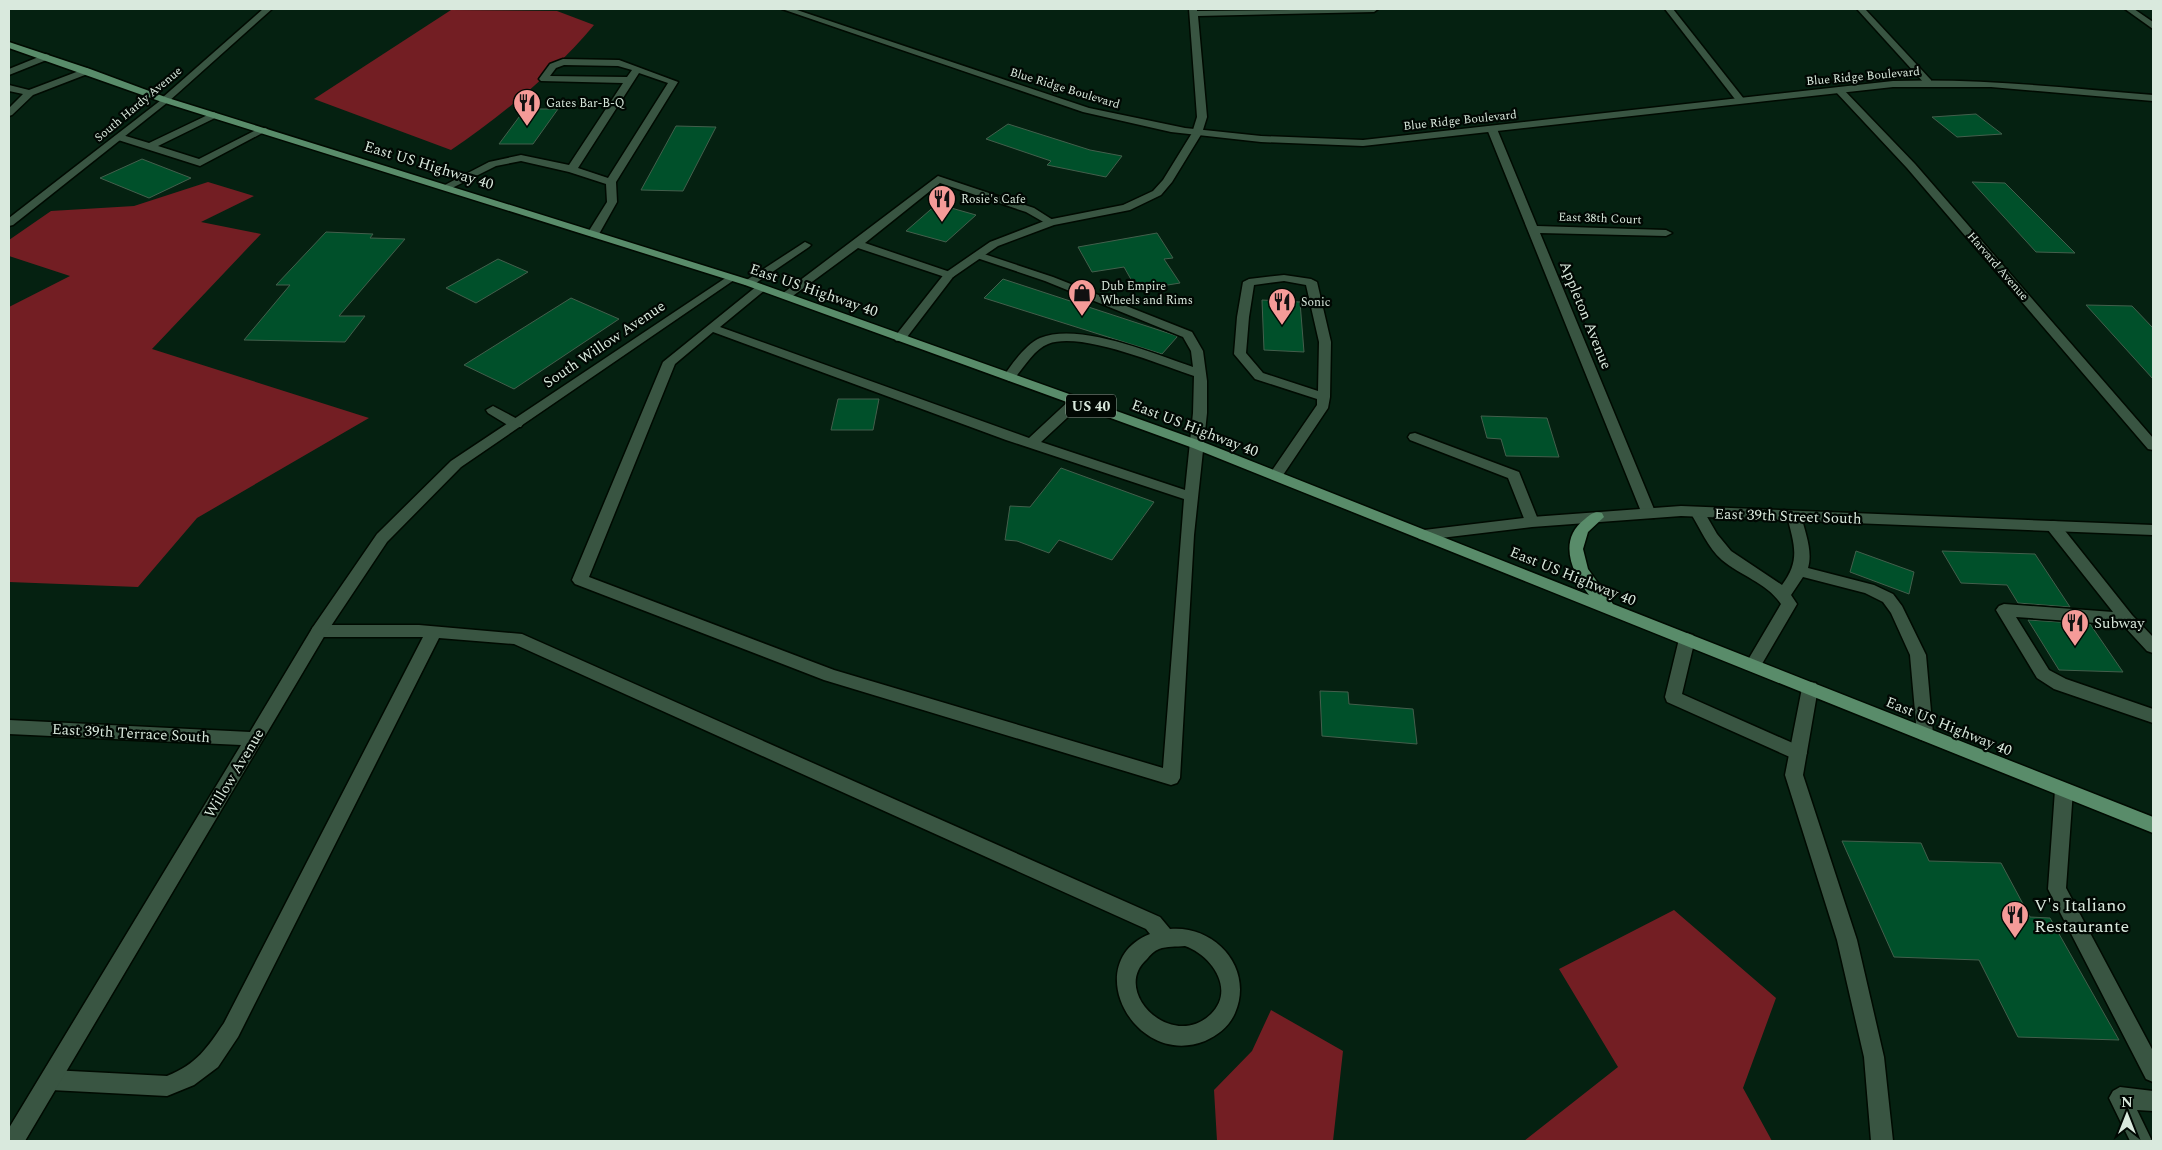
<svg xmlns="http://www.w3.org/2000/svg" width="2162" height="1150" viewBox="0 0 2162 1150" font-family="Spectral,serif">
<rect width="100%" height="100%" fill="#052111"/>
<!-- forest -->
<g fill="#731e23">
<path d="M 451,10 L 557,11 L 594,25 C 556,71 500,117 451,150 L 314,99 Z"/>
<path d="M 208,182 L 254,196 L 201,222 L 261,234 L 152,349 L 369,418 L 197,518 L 138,587 L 9,582 L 9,307 L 70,276 L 9,256 L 9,240 L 51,211 L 134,206 Z"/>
<path d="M 1674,910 L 1776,998 L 1743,1088 L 1772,1141 L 1524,1141 L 1618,1067 L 1559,969 Z"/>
<path d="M 1271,1010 L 1343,1051 L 1333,1141 L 1217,1141 L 1214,1090 L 1252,1051 Z"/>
</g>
<!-- building -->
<g fill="#00502a" stroke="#435f4c">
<path d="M 525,109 L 558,109 L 533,144 L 499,144 Z"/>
<path d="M 1976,114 L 2002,134 L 1957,137 L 1932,117 Z"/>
<path d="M 1008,124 L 1090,150 L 1122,156 L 1106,177 L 1047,165 L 1051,161 L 986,139 Z"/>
<path d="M 676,126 L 716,127 L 683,191 L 641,190 Z"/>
<path d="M 142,159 L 191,178 L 149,198 L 100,178 Z"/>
<path d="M 1972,182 L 2005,183 L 2075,253 L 2036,252 Z"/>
<path d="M 937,204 L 976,215 L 946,242 L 906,231 Z"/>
<path d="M 326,232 L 373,234 L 370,238 L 405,239 L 339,316 L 365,316 L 345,342 L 244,340 L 290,285 L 276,285 Z"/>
<path d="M 1157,233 L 1173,258 L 1164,259 L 1180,283 L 1137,290 L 1124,267 L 1092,272 L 1078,247 Z"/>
<path d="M 498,259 L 528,272 L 476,303 L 446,288 Z"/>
<path d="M 1003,279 L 1177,336 L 1177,337 L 1162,354 L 984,298 Z"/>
<path d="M 571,298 L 619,319 L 514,389 L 464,365 Z"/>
<path d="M 1262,300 L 1300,302 L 1304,352 L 1264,350 Z"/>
<path d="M 2086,305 L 2132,306 L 2153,328 L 2153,379 Z"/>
<path d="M 838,399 L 879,399 L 873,430 L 831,430 Z"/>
<path d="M 1481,416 L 1547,418 L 1559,457 L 1506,456 L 1501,439 L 1487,438 Z"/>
<path d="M 1061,468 L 1154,502 L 1112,560 L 1059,540 L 1049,553 L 1017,541 L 1005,540 L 1010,506 L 1030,507 Z"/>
<path d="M 1856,551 L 1914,572 L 1909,594 L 1850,572 Z"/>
<path d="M 1942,551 L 2035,554 L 2070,607 L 2018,603 L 2007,585 L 1961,583 Z"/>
<path d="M 2028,620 L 2090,624 L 2123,672 L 2059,670 Z"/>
<path d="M 1320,691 L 1348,692 L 1349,704 L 1413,709 L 1417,744 L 1322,736 Z"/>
<path d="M 1842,841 L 1921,843 L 1929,861 L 2001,863 L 2030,917 L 2050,918 L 2119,1040 L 2018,1037 L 1979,960 L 1894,957 Z"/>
</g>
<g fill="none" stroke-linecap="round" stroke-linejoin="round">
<defs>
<g id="lane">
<path d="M 46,54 L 49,55 L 49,59 L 9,75 L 9,69 Z"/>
<path d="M 563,59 L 619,60 L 678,82 L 616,182 L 617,202 L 599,234 L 593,237 L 587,234 L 607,202 L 606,184 L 569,172 L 521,161 L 496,166 L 450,189 L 442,189 L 441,187 L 489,162 L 521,155 L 569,165 L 623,83 L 541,81 L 539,79 L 550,64 ZM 564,65 L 618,66 L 632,70 L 627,77 L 550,76 L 556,68 ZM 639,73 L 668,83 L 608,178 L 578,168 Z"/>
<path d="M 87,68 L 92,71 L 90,73 L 33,95 L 12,115 L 9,116 L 9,108 L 23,94 L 9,91 L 9,85 L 29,90 Z"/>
<path d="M 214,112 L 219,115 L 217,117 L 158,146 L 199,159 L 260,128 L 266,128 L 268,130 L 200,166 L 115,139 L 114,137 L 119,134 L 149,143 Z"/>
<path d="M 938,176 L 1034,208 L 1056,222 L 1055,224 L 1047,224 L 1026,212 L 940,183 L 865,243 L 953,273 L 955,275 L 953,277 L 945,277 L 858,248 L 790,298 L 782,298 L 780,296 L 782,294 Z"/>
<path d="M 805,242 L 811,245 L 809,247 L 753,285 L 745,285 L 743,283 L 745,281 Z"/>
<path d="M 978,252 L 1053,277 L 1192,332 L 1203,351 L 1207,381 L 1207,413 L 1194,535 L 1180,778 L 1177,783 L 1171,785 L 824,680 L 575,584 L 572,580 L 663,362 L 757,286 L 761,284 L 767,288 L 765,290 L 720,327 L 1029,438 L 1072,398 L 1082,398 L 1083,401 L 1082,404 L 1041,442 L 1185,490 L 1193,413 L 1194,376 C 1160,365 1081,331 1048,344 C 1034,349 1023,369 1013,380 L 1009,381 L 1003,377 C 1011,365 1026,344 1040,338 C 1080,322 1154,354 1193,367 L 1191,351 L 1183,337 L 1045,281 L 974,257 L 972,255 ZM 713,332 L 1006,440 L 1184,499 L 1163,768 L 834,670 L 589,577 L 675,364 Z"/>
<path d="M 1284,275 L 1311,279 L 1317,282 L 1331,342 L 1330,397 L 1328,408 L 1281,478 L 1271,478 L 1269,475 L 1317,405 L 1317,399 L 1255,379 L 1234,354 L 1237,317 L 1243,282 L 1249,279 ZM 1284,281 L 1306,285 L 1319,342 L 1318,391 L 1263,373 L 1246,353 L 1249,317 L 1254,285 Z"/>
<path d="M 493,406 L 521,421 L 523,424 L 521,427 L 511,427 L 488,413 L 486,410 Z"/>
<path d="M 1415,433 L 1519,472 L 1539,522 L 1537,526 L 1527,526 L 1508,478 L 1410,440 L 1408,437 L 1410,434 Z"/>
<path d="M 1697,507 L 1702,508 L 1717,534 L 1731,551 L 1782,585 C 1801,560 1794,544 1787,516 L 1789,512 L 1799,512 L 1801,516 C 1805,532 1813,551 1808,568 L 1874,585 L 1893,594 L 1902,606 L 1926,655 L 1933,734 L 1931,739 L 1925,741 L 1919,739 L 1917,734 L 1910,655 L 1891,613 L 1883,602 L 1865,593 L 1803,577 L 1791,595 L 1797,604 L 1759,669 L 1753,671 L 1747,669 L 1745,665 L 1781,604 C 1767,583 1741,576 1722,560 C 1708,548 1700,528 1690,512 L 1692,508 Z"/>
<path d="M 2053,521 L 2058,522 L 2132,615 L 2153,637 L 2153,653 L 2147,651 L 2123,625 L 2016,617 L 2049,670 L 2066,679 L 2153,709 L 2153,723 L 2054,689 L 2037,678 L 1996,610 L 1999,606 L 2004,604 L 2113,612 L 2048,530 L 2046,526 L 2048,522 Z"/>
<path d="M 319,625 L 419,625 L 522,634 L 1160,917 L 1170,929 C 1216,925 1254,969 1235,1013 C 1229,1027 1218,1035 1205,1041 C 1134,1069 1079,962 1150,934 L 1146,929 L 514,644 L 439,638 L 238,1037 L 218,1067 L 194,1085 L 167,1096 L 51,1090 L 44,1087 L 41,1080 L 44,1073 L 51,1070 L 167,1076 C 197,1064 207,1048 224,1023 L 423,637 L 319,637 L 313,635 L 311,631 L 313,627 ZM 1185,946 C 1211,955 1236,989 1211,1014 C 1172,1052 1110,991 1147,959 C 1150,955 1154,951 1159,949 C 1167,946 1176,947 1185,946 Z"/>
<path d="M 1687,633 L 1693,635 L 1695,639 L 1682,694 L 1804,748 L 1807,753 L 1804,758 L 1798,760 L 1792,758 L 1667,702 L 1665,697 L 1679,639 L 1681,635 Z"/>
<path d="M 2064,783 L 2070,785 L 2073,790 L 2066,888 L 2153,1051 L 2153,1082 L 2146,1079 L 2048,889 L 2055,790 L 2058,785 Z"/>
<path d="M 2120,1087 L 2153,1091 L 2153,1111 L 2137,1110 L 2152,1141 L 2130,1141 L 2109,1098 L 2113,1091 Z"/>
</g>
<g id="street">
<path d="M 1189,9 L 1197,9 L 1197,11 L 1378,9 L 1374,12 L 1198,16 L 1207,117 L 1202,133 L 1172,182 L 1161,195 L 1130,210 L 1054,225 L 998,246 L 953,277 L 904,341 L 896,341 L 894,338 L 896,335 L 945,273 L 990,242 L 1047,220 L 1123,205 L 1153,191 L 1163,180 L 1192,133 L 1197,117 Z"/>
<path d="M 1665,9 L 1673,9 L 1744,99 L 1744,103 L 1738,103 Z"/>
<path d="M 1857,9 L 1865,9 L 1931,80 L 1931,84 L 1925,84 Z"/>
<path d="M 1839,87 L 1842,88 L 1915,164 L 2153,438 L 2153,450 L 2148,449 L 1907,168 L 1836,92 L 1834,90 Z"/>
<path d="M 165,97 L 168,98 L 168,102 L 13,225 L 9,226 L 9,218 Z"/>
<path d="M 1492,126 L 1497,129 L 1537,226 L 1666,230 L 1672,233 L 1666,236 L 1540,233 L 1656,514 L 1654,518 L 1644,518 L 1642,514 L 1487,129 Z"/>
<path d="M 730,275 L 736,278 L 734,280 L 461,467 L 387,542 L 325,635 L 25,1141 L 9,1141 L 9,1128 L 241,745 L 9,734 L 9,720 L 250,732 L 313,627 L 377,534 L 451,461 Z"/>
<path d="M 1810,682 L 1816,683 L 1818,688 L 1803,775 L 1857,940 L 1884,1057 L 1893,1141 L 1871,1141 L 1864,1057 L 1837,940 L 1785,775 L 1802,688 L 1804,683 Z"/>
</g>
<g id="secondary">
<path d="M 263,9 L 272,9 L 168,102 L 162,102 L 162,98 Z"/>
<path d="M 782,9 L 794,9 L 1089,108 L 1185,128 L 1261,136 L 1363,140 L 1893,81 C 1980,78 2066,88 2153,95 L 2153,101 L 1991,87 L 1893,87 L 1363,146 L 1261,142 L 1171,132 L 1083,112 Z"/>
<path d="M 2125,9 L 2134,9 L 2153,22 L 2153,29 Z"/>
<path d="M 1681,506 L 2153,525 L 2153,535 L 1681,516 L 1532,527 L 1424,540 L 1419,539 L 1417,535 L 1419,531 L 1424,530 L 1532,517 Z"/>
</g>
<path id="primary" d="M 9,42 L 90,69 L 168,98 L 753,281 L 1203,442 L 1589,595 C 1572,573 1557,540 1585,519 C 1591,514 1595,511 1602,513 L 1604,517 L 1588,532 L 1583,549 L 1588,569 L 1613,604 L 2153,817 L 2153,833 L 1193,448 L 745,285 L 162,102 L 9,48 Z"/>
</defs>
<!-- lane casing -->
<use href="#lane" stroke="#000a01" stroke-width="3"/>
<!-- street casing -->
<use href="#street" stroke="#000a01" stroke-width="3"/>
<!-- secondary casing -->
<use href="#secondary" stroke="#000a01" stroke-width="3"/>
<!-- primary casing -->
<use href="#primary" stroke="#000a01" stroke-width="3"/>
<!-- lane -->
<use href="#lane" fill="#395542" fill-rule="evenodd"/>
<!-- street -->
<use href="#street" fill="#395542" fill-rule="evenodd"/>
<!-- secondary -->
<use href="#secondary" fill="#395542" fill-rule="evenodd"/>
<!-- primary -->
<use href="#primary" fill="#598c6a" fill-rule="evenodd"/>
</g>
<!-- icons -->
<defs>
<symbol id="restaurant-pin" viewBox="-11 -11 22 30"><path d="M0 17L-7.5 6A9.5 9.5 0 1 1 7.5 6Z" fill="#f59b98" stroke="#010803"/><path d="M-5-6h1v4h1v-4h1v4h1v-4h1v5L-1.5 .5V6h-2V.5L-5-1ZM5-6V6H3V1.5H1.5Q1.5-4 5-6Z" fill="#111"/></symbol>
<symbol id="shop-pin" viewBox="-11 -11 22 30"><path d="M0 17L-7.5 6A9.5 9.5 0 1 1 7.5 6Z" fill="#f59b98" stroke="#010803"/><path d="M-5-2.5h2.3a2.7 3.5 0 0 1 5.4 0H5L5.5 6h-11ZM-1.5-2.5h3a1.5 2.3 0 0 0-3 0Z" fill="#111"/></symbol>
</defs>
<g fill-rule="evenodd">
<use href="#restaurant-pin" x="511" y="87" width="32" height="43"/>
<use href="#restaurant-pin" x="926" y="183" width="32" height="43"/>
<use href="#shop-pin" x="1066" y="277" width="32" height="43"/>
<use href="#restaurant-pin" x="1266" y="286" width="32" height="43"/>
<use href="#restaurant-pin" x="2059" y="607" width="32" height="43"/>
<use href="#restaurant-pin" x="1999" y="899" width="32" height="43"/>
</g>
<g text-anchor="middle" stroke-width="4.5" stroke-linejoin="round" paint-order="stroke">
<!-- far-street labels -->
<g font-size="12" fill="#d9e9dd" stroke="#010803">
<text transform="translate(1863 76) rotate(-5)" y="4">Blue Ridge Boulevard</text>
<text transform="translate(1065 88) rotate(17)" y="4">Blue Ridge Boulevard</text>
<text transform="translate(138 104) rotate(-40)" y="4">South Hardy Avenue</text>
<text transform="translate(1460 120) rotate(-6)" y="4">Blue Ridge Boulevard</text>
<text transform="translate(1600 218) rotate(2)" y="4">East 38th Court</text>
<text transform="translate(1998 266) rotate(49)" y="4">Harvard Avenue</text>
</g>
<!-- far-poi labels -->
<g font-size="12" fill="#d9e9dd" stroke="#010803" text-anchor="start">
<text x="546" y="107">Gates Bar-B-Q</text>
<text x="961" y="203">Rosie's Cafe</text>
<text x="1101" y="290">Dub Empire<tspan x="1101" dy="14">Wheels and Rims</tspan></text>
<text x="1301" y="306">Sonic</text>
</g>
<!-- shield labels -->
<rect fill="#010803" stroke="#98a69c" stroke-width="1" x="1066" y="394.5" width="50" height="23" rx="4"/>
<g font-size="14" font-weight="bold" fill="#d9e9dd">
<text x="1091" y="411">US 40</text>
</g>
<!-- street labels -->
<g font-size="15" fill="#d9e9dd" stroke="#010803">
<text transform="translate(429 165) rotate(17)" y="5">East US Highway 40</text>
<text transform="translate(814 290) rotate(19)" y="5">East US Highway 40</text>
<text transform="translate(1586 315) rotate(68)" y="5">Appleton Avenue</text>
<text transform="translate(604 344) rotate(-34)" y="5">South Willow Avenue</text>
<text transform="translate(1195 428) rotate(21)" y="5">East US Highway 40</text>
<text transform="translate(1788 516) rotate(2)" y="5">East 39th Street South</text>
<text transform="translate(1573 576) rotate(22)" y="5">East US Highway 40</text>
<text transform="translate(1949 726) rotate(22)" y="5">East US Highway 40</text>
<text transform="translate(131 733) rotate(3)" y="5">East 39th Terrace South</text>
<text transform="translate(234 773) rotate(-59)" y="5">Willow Avenue</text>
</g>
<!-- poi labels -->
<g font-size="15" fill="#d9e9dd" stroke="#010803" text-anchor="start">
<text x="2094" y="628">Subway</text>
</g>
<!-- near-poi labels -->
<g font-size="18" fill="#d9e9dd" stroke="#010803" text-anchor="start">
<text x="2034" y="911">V's Italiano<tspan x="2034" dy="21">Restaurante</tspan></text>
</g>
</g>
<!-- border -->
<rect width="2162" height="1150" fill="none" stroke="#d9e9dd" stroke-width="20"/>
<!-- north arrow -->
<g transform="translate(2127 1115)" stroke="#010803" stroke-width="4" paint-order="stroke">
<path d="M0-4L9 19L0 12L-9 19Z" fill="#d9e9dd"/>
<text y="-8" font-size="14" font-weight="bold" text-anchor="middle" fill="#d9e9dd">N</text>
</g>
</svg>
